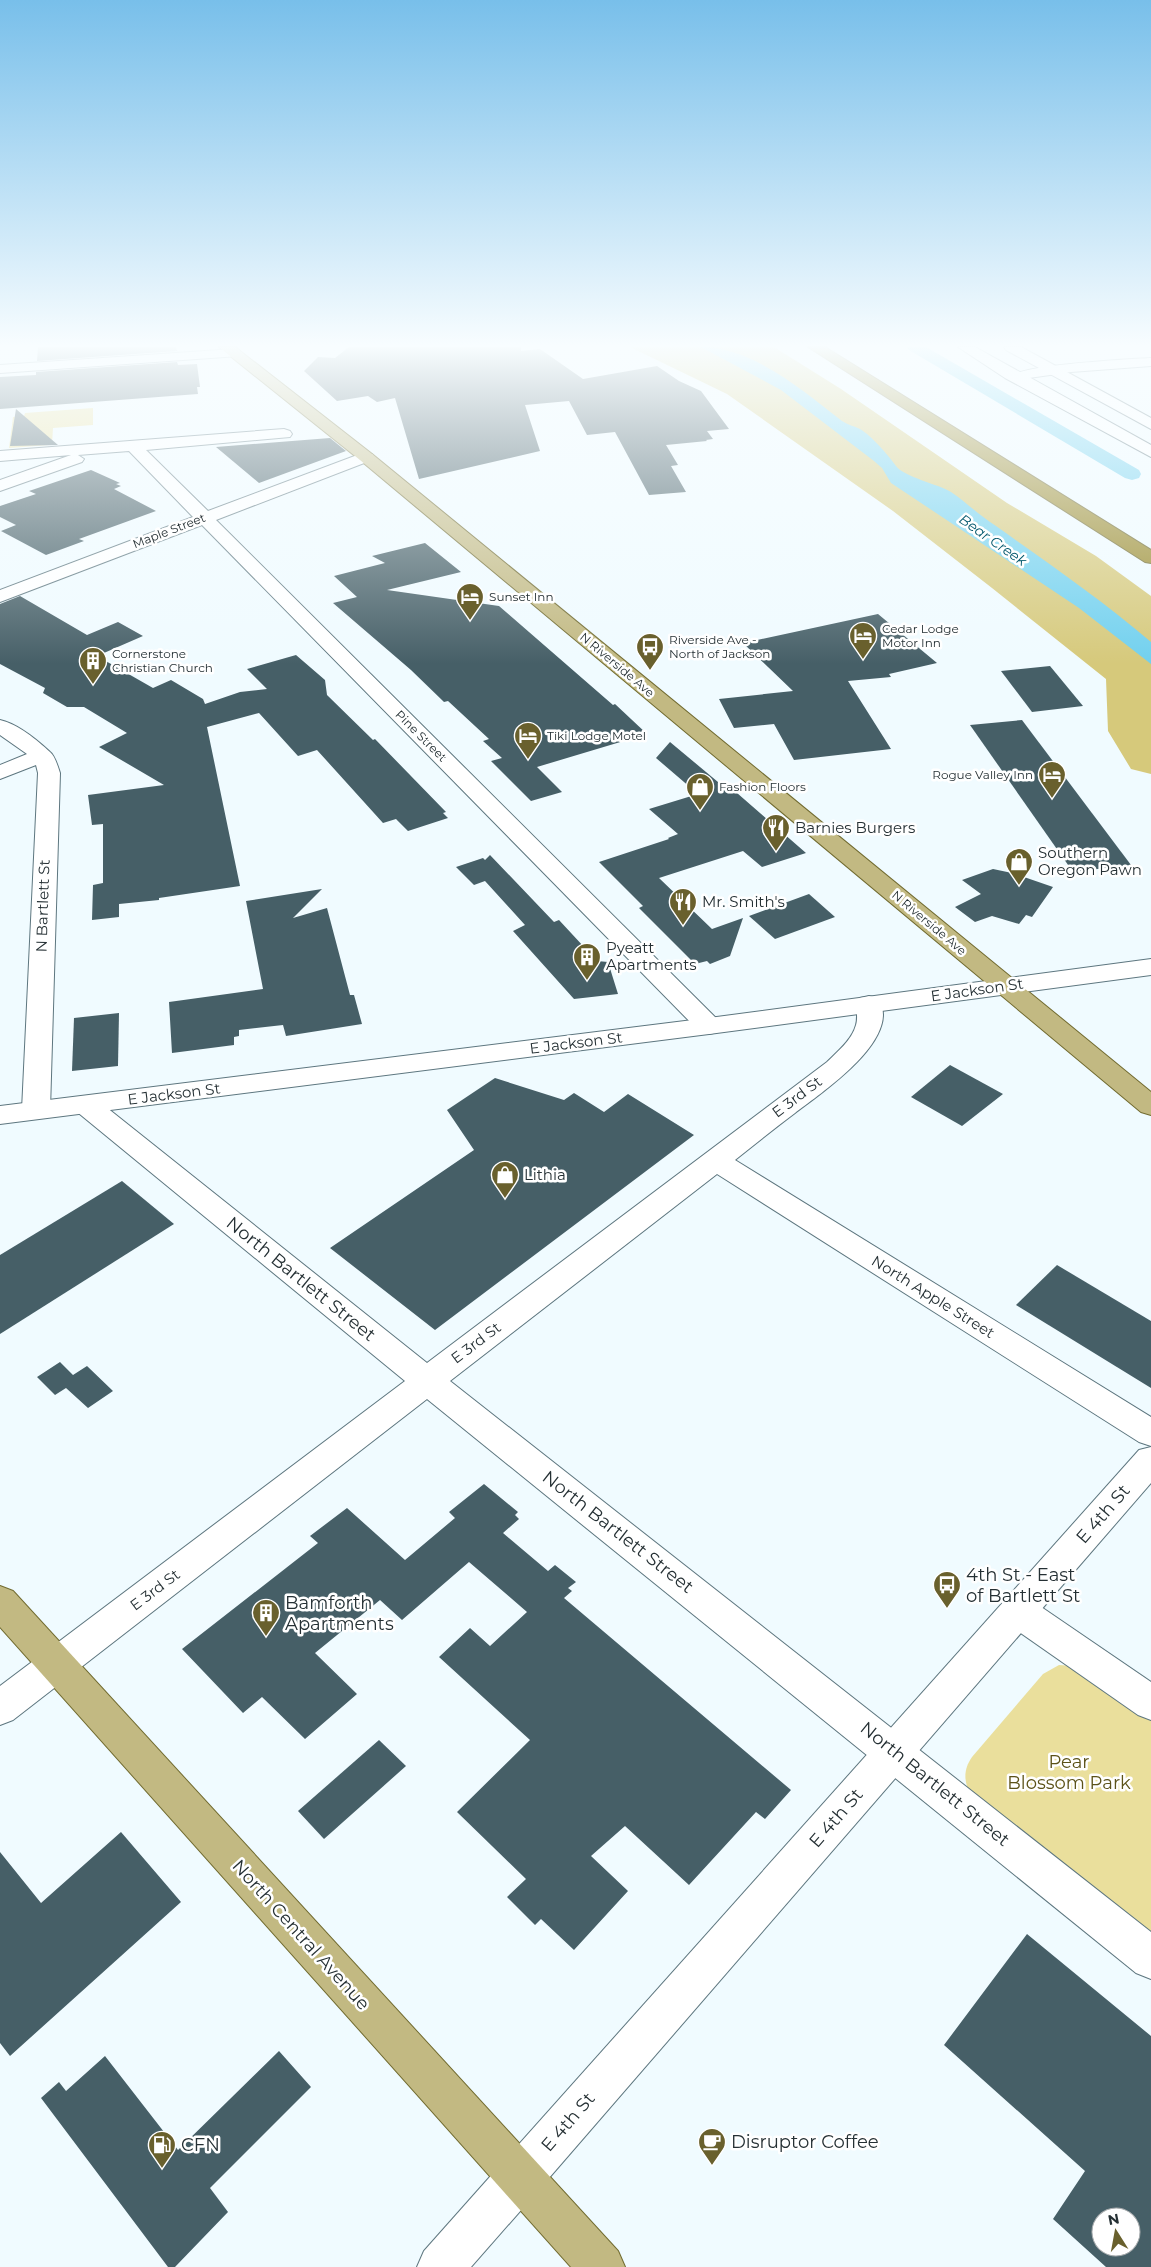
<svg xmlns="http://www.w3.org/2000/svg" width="1151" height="2267" viewBox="0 0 1151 2267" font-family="Montserrat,sans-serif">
<rect width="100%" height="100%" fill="#f0fbff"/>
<!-- green -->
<g fill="#eadf9c">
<path d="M 93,408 L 93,425 L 53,428 L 52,444 L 49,445 L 9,448 L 13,417 L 24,416 L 25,413 Z"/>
<path d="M 1059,1665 L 1073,1666 L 1151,1714 L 1151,1944 L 970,1794 C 964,1781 963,1770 972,1757 L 1043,1674 Z"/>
</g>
<!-- forest -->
<path fill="#d6c97b" d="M 630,347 L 774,347 L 841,389 L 1007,503 L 1096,556 L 1151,596 L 1151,774 L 1131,769 L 1108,731 L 1106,679 L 992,588 L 893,511 L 727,394 Z"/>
<!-- water -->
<path fill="#71d0ee" d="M 701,347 C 753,347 803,391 842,421 C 848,425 854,426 860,429 C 872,436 888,455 896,466 C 904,477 938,484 951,492 C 967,503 980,516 996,526 C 1049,564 1102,600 1151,642 L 1151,664 L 1079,608 L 891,483 L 882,468 L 874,461 L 781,390 Z"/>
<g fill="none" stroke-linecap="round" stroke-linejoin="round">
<!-- canal -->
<path fill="#71d0ee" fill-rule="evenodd" d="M 907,347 L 926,347 L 1139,470 L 1141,474 L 1139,478 L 1132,480 L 1125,478 L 909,350 Z"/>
</g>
<!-- building -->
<g fill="#465f67" fill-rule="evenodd">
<path d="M 38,347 L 176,347 L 177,351 L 37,361 Z"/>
<path d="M 349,347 L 521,347 L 521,351 L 540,349 L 583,379 L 657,366 L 679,381 L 701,391 L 729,429 L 707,431 L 713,439 L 706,440 L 707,441 L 666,445 L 678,465 L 671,466 L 686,492 L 649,495 L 615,432 L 587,435 L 569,401 L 525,405 L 540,451 L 419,479 L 395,398 L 377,402 L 368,396 L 337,401 L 304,371 L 318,357 L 335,358 Z"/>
<path d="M 177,362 L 178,365 L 197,364 L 200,387 L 197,387 L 198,394 L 0,409 L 0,377 L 36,375 L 36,372 Z"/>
<path d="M 16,409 L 58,445 L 10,446 Z"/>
<path d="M 330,438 L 346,451 L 259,483 L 216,447 Z"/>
<path d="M 91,470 L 120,483 L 116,484 L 121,486 L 114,489 L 156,511 L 79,539 L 84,541 L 46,555 L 1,531 L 16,525 L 0,517 L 0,506 L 36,494 L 29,491 Z"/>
<path d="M 425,543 L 461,572 L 387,590 L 499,606 L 613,705 L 615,704 L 647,734 L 537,767 L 562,792 L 531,801 L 491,761 L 502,758 L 483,741 L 489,739 L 448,701 L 444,702 L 411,670 L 333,603 L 357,597 L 334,576 L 385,563 L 372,556 Z"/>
<path d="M 20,596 L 87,635 L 118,622 L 143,636 L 97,656 L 153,688 L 171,680 L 203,699 L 205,704 L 240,692 L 267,689 L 247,669 L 296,655 L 325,680 L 327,695 L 373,740 L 375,739 L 446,812 L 443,813 L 448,818 L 408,831 L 396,819 L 383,823 L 317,750 L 298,756 L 259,713 L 207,727 L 240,886 L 159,898 L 159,900 L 119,904 L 119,917 L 92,920 L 93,885 L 103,883 L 103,824 L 92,825 L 88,795 L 164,785 L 99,747 L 127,733 L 84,707 L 67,707 L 43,693 L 45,688 L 0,664 L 0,604 Z"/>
<path d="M 878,614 L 937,663 L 889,674 L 891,677 L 848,681 L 891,749 L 794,760 L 774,724 L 734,728 L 719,699 L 793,691 L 743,643 Z"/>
<path d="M 1050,666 L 1083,706 L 1032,712 L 1001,671 Z"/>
<path d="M 1022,720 L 1131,865 L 1073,872 L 970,725 Z"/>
<path d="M 670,742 L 724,787 L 729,786 L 806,853 L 762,867 L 743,851 L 659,878 L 712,929 L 743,918 L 730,956 L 710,964 L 707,961 L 695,964 L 639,908 L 643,906 L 599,862 L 669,839 L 668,838 L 678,834 L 649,809 L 698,794 L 656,758 Z"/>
<path d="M 490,855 L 554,922 L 559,920 L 597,961 L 608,962 L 618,994 L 574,999 L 513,931 L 525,925 L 485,881 L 474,885 L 456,867 L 483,858 L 485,860 Z"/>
<path d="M 993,869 L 1012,873 L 1053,887 L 1032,917 L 1026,915 L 1019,924 L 992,916 L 975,922 L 955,907 L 981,894 L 962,880 Z"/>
<path d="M 322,889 L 293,918 L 327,908 L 350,995 L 354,995 L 362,1024 L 286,1036 L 283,1025 L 239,1030 L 239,1036 L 234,1037 L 234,1045 L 172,1053 L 169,1002 L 263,989 L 246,901 Z"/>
<path d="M 809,894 L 835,917 L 775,939 L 749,916 Z"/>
<path d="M 119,1013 L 118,1066 L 72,1071 L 74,1018 Z"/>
<path d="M 950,1065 L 1003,1094 L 962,1126 L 911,1097 Z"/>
<path d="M 495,1078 L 564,1100 L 574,1093 L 604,1112 L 628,1094 L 694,1135 L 435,1330 L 330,1248 L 474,1150 L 447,1110 Z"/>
<path d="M 122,1181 L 174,1224 L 0,1334 L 0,1255 Z"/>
<path d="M 1057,1265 L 1151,1321 L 1151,1388 L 1016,1305 Z"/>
<path d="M 60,1362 L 73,1375 L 87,1366 L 113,1391 L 88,1408 L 66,1388 L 55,1395 L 37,1377 Z"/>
<path d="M 484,1484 L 518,1512 L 515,1515 L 519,1519 L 503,1533 L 548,1571 L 555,1565 L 576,1582 L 568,1588 L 572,1591 L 564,1598 L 791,1790 L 765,1819 L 756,1812 L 689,1885 L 625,1826 L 591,1856 L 628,1891 L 574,1950 L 541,1919 L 535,1925 L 507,1897 L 526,1879 L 457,1812 L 530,1740 L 439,1657 L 470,1628 L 490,1646 L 527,1612 L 469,1562 L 402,1620 L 380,1600 L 315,1653 L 357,1694 L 305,1739 L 262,1697 L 243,1713 L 182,1649 L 318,1543 L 310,1536 L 347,1508 L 405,1560 L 455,1518 L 449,1512 Z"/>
<path d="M 379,1740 L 406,1766 L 324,1839 L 298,1811 Z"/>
<path d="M 121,1832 L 181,1902 L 10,2056 L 0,2043 L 0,1852 L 41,1903 Z"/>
<path d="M 1027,1934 L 1151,2036 L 1151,2267 L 1106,2267 L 1053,2219 L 1085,2171 L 944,2045 ZM 1101,2217 L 1131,2217 L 1131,2247 L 1101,2247 Z"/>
<path d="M 279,2051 L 311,2087 L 210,2188 L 228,2212 L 175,2267 L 168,2267 L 41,2098 L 59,2082 L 66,2091 L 105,2056 L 178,2150 Z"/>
</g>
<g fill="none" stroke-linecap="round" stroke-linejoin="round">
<defs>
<g id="minor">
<path d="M 284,429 L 290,431 L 292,434 L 290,437 L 146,450 L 208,511 L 360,454 L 372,454 L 374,457 L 372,460 L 216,520 L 718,1020 L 722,1026 L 718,1032 L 709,1034 L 700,1032 L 202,525 L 0,602 L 0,590 L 193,517 L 129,451 L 78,455 L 84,459 L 82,462 L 0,491 L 0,480 L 71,455 L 0,461 L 0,451 Z"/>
<path d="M 0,720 C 18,724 37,740 50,752 C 55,756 58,767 60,773 L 50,1110 L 46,1116 L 36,1119 L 26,1116 L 22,1110 L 38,773 L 36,765 L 0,779 L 0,765 L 27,754 L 0,735 Z"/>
<path d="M 869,996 L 878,998 C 904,1038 821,1093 795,1113 C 775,1128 755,1144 735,1160 L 1151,1417 L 1151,1446 L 1139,1442 L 717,1174 L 450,1381 L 1151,1932 L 1151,1979 L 1136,1973 L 427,1399 L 13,1720 L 0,1725 L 0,1686 L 405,1381 L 76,1111 L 72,1105 L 76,1099 L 86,1096 L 96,1099 L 427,1363 L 827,1062 C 837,1052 852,1040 856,1025 C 859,1015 854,1007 860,998 Z"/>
<path d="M 1018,1595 L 1031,1600 L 1151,1682 L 1151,1720 L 1138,1715 L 1005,1622 L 1000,1611 L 1005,1600 Z"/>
</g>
<g id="tertiary">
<path d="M 234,349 L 239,350 L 241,353 L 239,356 L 0,373 L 0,365 Z"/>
<path d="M 1151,358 L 1151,366 L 1071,372 L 1022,379 L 1015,375 C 1022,365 1132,359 1151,358 Z"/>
<path d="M 520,2154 L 536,2161 L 543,2177 L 536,2193 L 471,2267 L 417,2267 L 424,2251 L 504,2161 Z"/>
</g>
<g id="secondary">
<path d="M 958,347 L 975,347 L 1151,445 L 1151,457 L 1005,378 Z"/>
<path d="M 1004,347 L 1021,347 L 1151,418 L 1151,429 L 1006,350 Z"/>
<path d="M 1151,959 L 1151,975 L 709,1034 L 0,1124 L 0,1106 L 709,1018 Z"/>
<path d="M 1151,1447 L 1151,1483 L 536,2193 L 520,2200 L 504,2193 L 497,2177 L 504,2161 L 1139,1450 Z"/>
</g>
<g id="primary">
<path d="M 219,347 L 235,347 L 372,454 L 1151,1092 L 1151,1115 L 1141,1112 L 360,460 Z"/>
<path d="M 0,1586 L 13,1591 L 618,2251 L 625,2267 L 571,2267 L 0,1627 Z"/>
</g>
<path id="motorway" d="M 808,347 L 825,347 L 1151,550 L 1151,563 L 1145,562 Z"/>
</defs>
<!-- minor casing -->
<use href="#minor" stroke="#5d767f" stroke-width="2"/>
<!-- tertiary casing -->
<use href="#tertiary" stroke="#5d767f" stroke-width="2"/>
<!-- secondary casing -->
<use href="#secondary" stroke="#5d767f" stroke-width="2"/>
<!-- primary casing -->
<use href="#primary" stroke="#716b30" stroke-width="2"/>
<!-- motorway casing -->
<use href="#motorway" stroke="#716b30" stroke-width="2"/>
<!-- minor -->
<use href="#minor" fill="#fff" fill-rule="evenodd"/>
<!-- tertiary -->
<use href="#tertiary" fill="#fff" fill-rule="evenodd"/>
<!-- secondary -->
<use href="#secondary" fill="#fff" fill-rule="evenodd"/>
<!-- primary -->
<use href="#primary" fill="#c2b982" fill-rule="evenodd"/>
<!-- motorway -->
<use href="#motorway" fill="#9a8b2e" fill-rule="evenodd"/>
</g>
<!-- sky -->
<linearGradient id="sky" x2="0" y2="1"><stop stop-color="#78bfea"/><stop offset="0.52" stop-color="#f8fdff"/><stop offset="1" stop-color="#f8fdff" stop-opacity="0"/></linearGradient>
<rect width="1151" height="664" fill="url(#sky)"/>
<!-- icons -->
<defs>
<symbol id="hotel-pin" viewBox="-11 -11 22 30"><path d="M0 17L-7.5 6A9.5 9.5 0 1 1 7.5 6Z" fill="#69602d" stroke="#fff"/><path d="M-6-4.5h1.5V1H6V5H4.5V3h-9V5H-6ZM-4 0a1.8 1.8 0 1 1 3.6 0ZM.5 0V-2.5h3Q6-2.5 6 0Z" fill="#fff"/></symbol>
<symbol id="bus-pin" viewBox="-11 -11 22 30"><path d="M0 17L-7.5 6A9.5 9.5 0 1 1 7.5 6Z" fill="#69602d" stroke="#fff"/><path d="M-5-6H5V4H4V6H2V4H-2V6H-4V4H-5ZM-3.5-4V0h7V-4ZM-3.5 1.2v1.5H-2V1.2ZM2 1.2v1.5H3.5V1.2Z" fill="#fff"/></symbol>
<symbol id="building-pin" viewBox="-11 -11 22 30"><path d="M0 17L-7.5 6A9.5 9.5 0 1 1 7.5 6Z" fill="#69602d" stroke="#fff"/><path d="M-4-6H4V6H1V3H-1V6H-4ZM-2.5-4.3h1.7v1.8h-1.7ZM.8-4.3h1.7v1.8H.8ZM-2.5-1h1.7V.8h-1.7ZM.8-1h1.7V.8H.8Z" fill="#fff"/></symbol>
<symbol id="shop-pin" viewBox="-11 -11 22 30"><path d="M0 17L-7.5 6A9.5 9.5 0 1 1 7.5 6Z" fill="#69602d" stroke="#fff"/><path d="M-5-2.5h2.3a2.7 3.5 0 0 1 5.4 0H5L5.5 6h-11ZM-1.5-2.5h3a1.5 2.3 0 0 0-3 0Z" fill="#fff"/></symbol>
<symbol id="restaurant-pin" viewBox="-11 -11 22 30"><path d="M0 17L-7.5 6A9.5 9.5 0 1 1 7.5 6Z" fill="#69602d" stroke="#fff"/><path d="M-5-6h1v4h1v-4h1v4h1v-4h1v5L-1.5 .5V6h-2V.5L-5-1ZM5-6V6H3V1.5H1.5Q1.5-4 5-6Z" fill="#fff"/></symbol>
<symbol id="cafe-pin" viewBox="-11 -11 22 30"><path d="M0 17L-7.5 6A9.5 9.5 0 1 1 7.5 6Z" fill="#69602d" stroke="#fff"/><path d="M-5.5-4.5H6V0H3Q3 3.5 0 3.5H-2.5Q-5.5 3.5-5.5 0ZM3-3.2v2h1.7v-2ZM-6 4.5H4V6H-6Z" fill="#fff"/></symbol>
<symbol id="fuel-pin" viewBox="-11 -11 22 30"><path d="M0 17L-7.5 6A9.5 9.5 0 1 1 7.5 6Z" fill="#69602d" stroke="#fff"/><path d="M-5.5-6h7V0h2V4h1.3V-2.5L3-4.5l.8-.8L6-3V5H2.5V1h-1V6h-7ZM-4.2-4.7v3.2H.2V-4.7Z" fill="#fff"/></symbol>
</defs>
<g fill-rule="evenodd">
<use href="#hotel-pin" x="454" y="581" width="32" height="43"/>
<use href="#hotel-pin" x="847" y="620" width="32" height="43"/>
<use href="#bus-pin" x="634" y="631" width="32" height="43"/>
<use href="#building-pin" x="77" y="645" width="32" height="43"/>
<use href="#hotel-pin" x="512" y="720" width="32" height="43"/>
<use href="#hotel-pin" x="1036" y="759" width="32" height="43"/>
<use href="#shop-pin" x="684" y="771" width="32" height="43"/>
<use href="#restaurant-pin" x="760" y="812" width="32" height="43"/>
<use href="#shop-pin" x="1003" y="846" width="32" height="43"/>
<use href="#restaurant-pin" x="667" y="886" width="32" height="43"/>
<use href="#building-pin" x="571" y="941" width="32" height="43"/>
<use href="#shop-pin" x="489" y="1159" width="32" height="43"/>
<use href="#bus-pin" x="931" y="1569" width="32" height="43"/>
<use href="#building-pin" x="250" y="1597" width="32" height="43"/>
<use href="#cafe-pin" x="696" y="2126" width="32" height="43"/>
<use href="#fuel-pin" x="146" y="2129" width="32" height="43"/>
</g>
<g text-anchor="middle" stroke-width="5" stroke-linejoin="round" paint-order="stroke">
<!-- far-street labels -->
<g font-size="12" fill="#253034" stroke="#fff">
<text transform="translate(169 531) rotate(-21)" y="4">Maple Street</text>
<text transform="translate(617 665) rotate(40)" y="4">N Riverside Ave</text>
<text transform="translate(421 736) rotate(45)" y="4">Pine Street</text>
<text transform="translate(929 923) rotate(40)" y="4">N Riverside Ave</text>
</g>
<!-- far-poi labels -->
<g font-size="12" fill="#253034" stroke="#fff" text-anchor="start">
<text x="489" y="601">Sunset Inn</text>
<text x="882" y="633">Cedar Lodge<tspan x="882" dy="14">Motor Inn</tspan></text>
<text x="669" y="644">Riverside Ave -<tspan x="669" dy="14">North of Jackson</tspan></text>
<text x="112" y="658">Cornerstone<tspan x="112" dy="14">Christian Church</tspan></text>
<text x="547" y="740">Tiki Lodge Motel</text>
<text x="1033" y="779" text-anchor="end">Rogue Valley Inn</text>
<text x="719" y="791">Fashion Floors</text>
</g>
<!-- far-water labels -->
<g font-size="14" font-style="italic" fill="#03586d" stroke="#fff">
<text transform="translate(993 540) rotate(35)" y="5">Bear Creek</text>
</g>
<!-- poi labels -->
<g font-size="15" fill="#253034" stroke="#fff" text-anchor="start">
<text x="795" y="833">Barnies Burgers</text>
<text x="1038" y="858">Southern<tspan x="1038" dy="17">Oregon Pawn</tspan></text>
<text x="702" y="907">Mr. Smith's</text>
<text x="606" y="953">Pyeatt<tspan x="606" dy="17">Apartments</tspan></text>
<text x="524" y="1180">Lithia</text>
</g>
<!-- street labels -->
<g font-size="15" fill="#253034" stroke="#fff">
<text transform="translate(43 906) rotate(-88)" y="5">N Bartlett St</text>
<text transform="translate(977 990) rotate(-8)" y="5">E Jackson St</text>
<text transform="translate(576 1043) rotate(-7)" y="5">E Jackson St</text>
<text transform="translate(174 1094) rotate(-7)" y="5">E Jackson St</text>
<text transform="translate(797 1097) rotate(-37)" y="5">E 3rd St</text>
<text transform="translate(933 1297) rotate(32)" y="5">North Apple Street</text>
<text transform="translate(476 1343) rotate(-37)" y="5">E 3rd St</text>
<text transform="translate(155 1590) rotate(-37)" y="5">E 3rd St</text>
</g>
<!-- near-street labels -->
<g font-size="18" fill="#253034" stroke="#fff">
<text transform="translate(301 1279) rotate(39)" y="6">North Bartlett Street</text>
<text transform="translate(1103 1514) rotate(-49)" y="6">E 4th St</text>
<text transform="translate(618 1532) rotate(38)" y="6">North Bartlett Street</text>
<text transform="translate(935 1784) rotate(39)" y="6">North Bartlett Street</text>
<text transform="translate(836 1818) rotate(-49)" y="6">E 4th St</text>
<text transform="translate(301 1935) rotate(48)" y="6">North Central Avenue</text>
<text transform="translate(568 2122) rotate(-49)" y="6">E 4th St</text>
</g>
<!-- near-poi labels -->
<g font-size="18" fill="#253034" stroke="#fff" text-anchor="start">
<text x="966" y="1581">4th St - East<tspan x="966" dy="21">of Bartlett St</tspan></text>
<text x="285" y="1609">Bamforth<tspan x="285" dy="21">Apartments</tspan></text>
<text x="731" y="2148">Disruptor Coffee</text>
<text x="181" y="2151">CFN</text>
</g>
<!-- near-park labels -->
<g font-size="18" fill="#5c5218" stroke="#fff">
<text x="1069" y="1768">Pear<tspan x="1069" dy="21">Blossom Park</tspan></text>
</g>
</g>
<!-- north arrow -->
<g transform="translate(1116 2232) rotate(349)"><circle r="24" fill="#ffffff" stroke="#a8acae"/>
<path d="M0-4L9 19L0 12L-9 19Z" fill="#69602d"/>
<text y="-8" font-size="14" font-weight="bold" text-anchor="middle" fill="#253034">N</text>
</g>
</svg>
